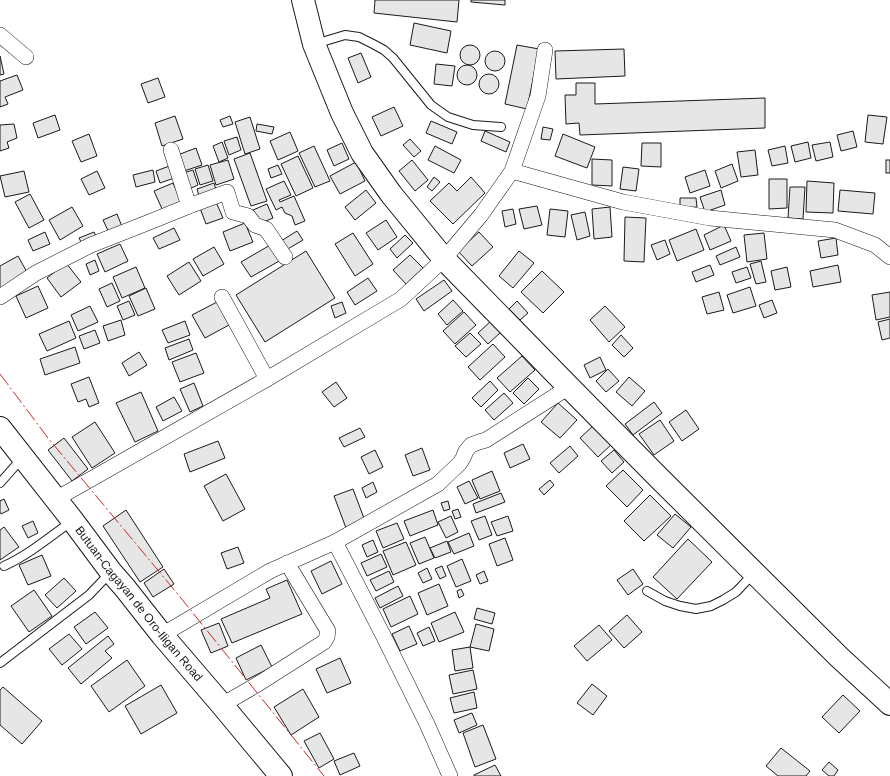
<svg xmlns="http://www.w3.org/2000/svg" width="890" height="776" viewBox="0 0 890 776" font-family="Arial,sans-serif">
<rect width="100%" height="100%" fill="#fff"/>
<!-- building -->
<g fill="#e6e6e6" stroke="#1a1a1a">
<path d="M 375,0 L 459,0 L 457,22 L 374,13 Z"/>
<path d="M 471,0 L 505,0 L 505,5 L 471,2 Z"/>
<path d="M 414,23 L 451,31 L 447,53 L 410,45 Z"/>
<path d="M 517,45 L 539,49 L 527,109 L 505,104 Z"/>
<circle cx="470" cy="55" r="10"/>
<path d="M 624,49 L 625,76 L 556,79 L 555,51 Z"/>
<circle cx="495" cy="61" r="10"/>
<path d="M 361,53 L 371,77 L 358,83 L 348,58 Z"/>
<path d="M 0,56 L 4,74 L 0,75 Z"/>
<path d="M 436,64 L 455,66 L 452,86 L 434,84 Z"/>
<circle cx="467" cy="75" r="10"/>
<circle cx="489" cy="84" r="10"/>
<path d="M 17,75 L 23,90 L 5,97 L 8,104 L 0,107 L 0,81 Z"/>
<path d="M 158,78 L 165,97 L 148,103 L 141,84 Z"/>
<path d="M 576,83 L 595,83 L 595,104 L 765,98 L 765,128 L 580,135 L 579,123 L 566,124 L 565,95 L 576,95 Z"/>
<path d="M 394,107 L 403,126 L 381,136 L 372,117 Z"/>
<path d="M 55,115 L 60,130 L 38,138 L 33,123 Z"/>
<path d="M 868,115 L 887,117 L 883,144 L 865,142 Z"/>
<path d="M 175,116 L 183,139 L 162,146 L 155,123 Z"/>
<path d="M 230,116 L 233,124 L 223,127 L 220,120 Z"/>
<path d="M 250,117 L 260,149 L 245,154 L 235,122 Z"/>
<path d="M 431,121 L 457,132 L 452,144 L 426,133 Z"/>
<path d="M 14,124 L 17,138 L 7,142 L 9,148 L 0,151 L 0,125 Z"/>
<path d="M 257,124 L 274,127 L 272,134 L 256,131 Z"/>
<path d="M 543,127 L 553,129 L 550,140 L 541,139 Z"/>
<path d="M 485,131 L 510,142 L 506,152 L 481,141 Z"/>
<path d="M 853,131 L 857,147 L 841,151 L 837,135 Z"/>
<path d="M 290,132 L 298,151 L 278,160 L 270,141 Z"/>
<path d="M 89,134 L 97,156 L 81,162 L 72,141 Z"/>
<path d="M 563,134 L 595,147 L 587,168 L 555,156 Z"/>
<path d="M 237,137 L 241,150 L 229,155 L 224,141 Z"/>
<path d="M 410,139 L 421,151 L 414,157 L 403,145 Z"/>
<path d="M 222,142 L 228,158 L 219,162 L 213,146 Z"/>
<path d="M 808,142 L 811,158 L 795,162 L 791,146 Z"/>
<path d="M 830,142 L 833,157 L 816,161 L 812,145 Z"/>
<path d="M 342,143 L 349,159 L 334,166 L 327,150 Z"/>
<path d="M 642,143 L 661,143 L 661,167 L 641,166 Z"/>
<path d="M 314,146 L 330,181 L 315,187 L 299,153 Z"/>
<path d="M 435,146 L 461,160 L 454,173 L 428,160 Z"/>
<path d="M 785,146 L 788,163 L 772,166 L 768,150 Z"/>
<path d="M 196,148 L 202,165 L 181,172 L 175,156 Z"/>
<path d="M 755,150 L 758,175 L 741,177 L 737,152 Z"/>
<path d="M 250,153 L 267,201 L 251,206 L 234,159 Z"/>
<path d="M 298,156 L 313,188 L 296,196 L 281,164 Z"/>
<path d="M 592,159 L 612,160 L 612,186 L 592,185 Z"/>
<path d="M 228,160 L 234,179 L 216,185 L 210,165 Z"/>
<path d="M 412,160 L 428,180 L 415,191 L 399,171 Z"/>
<rect x="886" y="160" width="4" height="13"/>
<path d="M 356,162 L 365,181 L 340,194 L 330,176 Z"/>
<path d="M 732,164 L 738,181 L 721,188 L 715,171 Z"/>
<path d="M 172,165 L 177,177 L 160,183 L 156,171 Z"/>
<path d="M 208,165 L 213,181 L 200,185 L 195,169 Z"/>
<path d="M 278,165 L 282,174 L 271,178 L 268,169 Z"/>
<path d="M 623,167 L 639,169 L 636,191 L 620,189 Z"/>
<path d="M 153,170 L 155,182 L 136,187 L 133,175 Z"/>
<path d="M 193,170 L 198,185 L 189,189 L 183,173 Z"/>
<path d="M 705,170 L 710,186 L 690,193 L 685,177 Z"/>
<path d="M 24,171 L 29,192 L 5,197 L 0,176 Z"/>
<path d="M 97,171 L 105,188 L 89,195 L 81,179 Z"/>
<path d="M 434,177 L 440,182 L 432,191 L 427,187 Z"/>
<path d="M 471,177 L 485,193 L 453,224 L 430,201 L 449,183 L 457,191 Z"/>
<path d="M 769,179 L 787,179 L 787,208 L 769,209 Z"/>
<path d="M 284,181 L 291,195 L 279,200 L 280,202 L 294,196 L 305,221 L 295,225 L 292,216 L 285,213 L 282,207 L 276,210 L 266,189 Z"/>
<path d="M 807,181 L 834,183 L 833,213 L 806,212 Z"/>
<path d="M 173,183 L 182,203 L 163,211 L 154,191 Z"/>
<path d="M 214,183 L 216,190 L 199,196 L 197,189 Z"/>
<path d="M 790,187 L 805,187 L 803,219 L 788,218 Z"/>
<path d="M 366,190 L 376,203 L 355,220 L 345,207 Z"/>
<path d="M 721,190 L 725,205 L 705,212 L 700,197 Z"/>
<path d="M 840,190 L 875,193 L 873,214 L 838,211 Z"/>
<path d="M 30,194 L 44,220 L 29,228 L 15,202 Z"/>
<path d="M 680,198 L 696,198 L 697,207 L 680,208 Z"/>
<path d="M 216,202 L 223,218 L 206,224 L 200,208 Z"/>
<path d="M 267,204 L 273,218 L 259,224 L 253,210 Z"/>
<path d="M 537,206 L 542,225 L 524,229 L 519,209 Z"/>
<path d="M 72,207 L 83,226 L 60,240 L 49,220 Z"/>
<path d="M 610,207 L 612,237 L 594,239 L 592,209 Z"/>
<path d="M 513,209 L 516,224 L 505,227 L 502,211 Z"/>
<path d="M 550,209 L 568,211 L 565,237 L 547,235 Z"/>
<path d="M 585,212 L 590,236 L 577,240 L 571,215 Z"/>
<path d="M 117,214 L 123,229 L 110,235 L 103,220 Z"/>
<path d="M 625,217 L 646,218 L 644,262 L 624,261 Z"/>
<path d="M 386,220 L 397,237 L 378,250 L 366,233 Z"/>
<path d="M 245,223 L 253,242 L 230,251 L 223,232 Z"/>
<path d="M 724,225 L 731,241 L 710,250 L 704,235 Z"/>
<path d="M 174,228 L 180,240 L 159,249 L 153,238 Z"/>
<path d="M 696,229 L 704,250 L 677,261 L 669,240 Z"/>
<path d="M 297,231 L 303,240 L 286,250 L 281,241 Z"/>
<path d="M 45,232 L 50,244 L 33,251 L 28,240 Z"/>
<path d="M 94,232 L 97,238 L 82,244 L 79,238 Z"/>
<path d="M 479,232 L 493,247 L 472,266 L 458,251 Z"/>
<path d="M 353,233 L 373,264 L 355,276 L 335,244 Z"/>
<path d="M 764,233 L 767,259 L 747,262 L 744,235 Z"/>
<path d="M 405,235 L 413,243 L 397,258 L 390,249 Z"/>
<path d="M 836,238 L 838,255 L 821,258 L 818,241 Z"/>
<path d="M 665,240 L 670,254 L 657,260 L 651,245 Z"/>
<path d="M 120,244 L 128,261 L 105,272 L 97,254 Z"/>
<path d="M 272,244 L 281,260 L 251,277 L 241,262 Z"/>
<path d="M 214,247 L 224,264 L 203,276 L 193,259 Z"/>
<path d="M 736,247 L 740,257 L 720,265 L 716,256 Z"/>
<path d="M 306,251 L 335,298 L 265,342 L 236,295 Z"/>
<path d="M 519,251 L 534,263 L 513,288 L 499,276 Z"/>
<path d="M 410,255 L 423,268 L 406,284 L 393,270 Z"/>
<path d="M 18,256 L 28,274 L 0,289 L 0,266 Z"/>
<path d="M 95,260 L 99,271 L 90,275 L 86,264 Z"/>
<path d="M 761,261 L 766,282 L 756,284 L 750,264 Z"/>
<path d="M 189,262 L 201,281 L 179,295 L 167,276 Z"/>
<path d="M 66,263 L 81,282 L 61,297 L 47,278 Z"/>
<path d="M 710,265 L 714,275 L 696,282 L 692,272 Z"/>
<path d="M 838,265 L 841,282 L 813,287 L 810,271 Z"/>
<path d="M 136,267 L 145,288 L 122,298 L 113,277 Z"/>
<path d="M 747,267 L 751,278 L 736,283 L 732,272 Z"/>
<path d="M 787,267 L 791,287 L 775,290 L 771,271 Z"/>
<path d="M 542,271 L 564,292 L 543,313 L 521,292 Z"/>
<path d="M 368,278 L 377,291 L 355,305 L 347,292 Z"/>
<path d="M 444,280 L 452,291 L 424,311 L 416,299 Z"/>
<path d="M 112,283 L 120,301 L 107,307 L 99,289 Z"/>
<path d="M 38,286 L 48,308 L 26,318 L 16,296 Z"/>
<path d="M 750,287 L 756,306 L 733,313 L 727,295 Z"/>
<path d="M 146,288 L 155,309 L 138,316 L 129,296 Z"/>
<path d="M 719,292 L 724,310 L 707,314 L 702,297 Z"/>
<path d="M 890,292 L 890,317 L 876,320 L 872,295 Z"/>
<path d="M 453,300 L 463,311 L 447,325 L 438,314 Z"/>
<path d="M 772,300 L 777,313 L 764,318 L 759,305 Z"/>
<path d="M 129,301 L 135,315 L 123,320 L 117,306 Z"/>
<path d="M 517,301 L 528,313 L 520,320 L 509,309 Z"/>
<path d="M 217,302 L 229,325 L 205,338 L 192,315 Z"/>
<path d="M 342,302 L 346,313 L 335,318 L 331,306 Z"/>
<path d="M 90,306 L 98,322 L 78,331 L 71,315 Z"/>
<path d="M 605,306 L 625,327 L 609,342 L 590,320 Z"/>
<path d="M 464,312 L 476,325 L 455,344 L 443,331 Z"/>
<path d="M 890,319 L 890,338 L 882,340 L 878,322 Z"/>
<path d="M 121,320 L 125,335 L 108,341 L 103,326 Z"/>
<path d="M 69,321 L 76,338 L 47,351 L 39,334 Z"/>
<path d="M 185,321 L 190,335 L 168,343 L 162,330 Z"/>
<path d="M 491,321 L 501,332 L 488,344 L 478,333 Z"/>
<path d="M 95,330 L 100,343 L 84,349 L 79,336 Z"/>
<path d="M 470,333 L 481,344 L 466,357 L 455,346 Z"/>
<path d="M 621,335 L 633,348 L 624,357 L 612,345 Z"/>
<path d="M 189,339 L 193,350 L 169,360 L 165,348 Z"/>
<path d="M 493,344 L 505,357 L 480,380 L 468,367 Z"/>
<path d="M 75,347 L 80,363 L 45,375 L 40,359 Z"/>
<path d="M 139,352 L 147,365 L 129,376 L 122,363 Z"/>
<path d="M 196,353 L 204,373 L 180,382 L 172,362 Z"/>
<path d="M 522,356 L 535,370 L 510,392 L 497,378 Z"/>
<path d="M 600,357 L 606,370 L 590,378 L 584,365 Z"/>
<path d="M 608,369 L 619,381 L 606,392 L 596,381 Z"/>
<path d="M 89,377 L 99,403 L 89,407 L 86,399 L 78,402 L 71,384 Z"/>
<path d="M 629,377 L 645,391 L 632,406 L 616,392 Z"/>
<path d="M 528,378 L 539,389 L 524,404 L 513,393 Z"/>
<path d="M 490,381 L 498,390 L 481,407 L 472,398 Z"/>
<path d="M 336,382 L 347,398 L 334,407 L 322,392 Z"/>
<path d="M 194,383 L 203,406 L 190,412 L 180,389 Z"/>
<path d="M 141,392 L 158,431 L 135,442 L 116,403 Z"/>
<path d="M 504,393 L 513,403 L 494,420 L 485,410 Z"/>
<path d="M 174,397 L 182,411 L 163,421 L 156,407 Z"/>
<path d="M 654,402 L 662,413 L 633,435 L 625,424 Z"/>
<path d="M 558,403 L 577,420 L 560,438 L 541,422 Z"/>
<path d="M 686,410 L 699,429 L 682,441 L 669,422 Z"/>
<path d="M 660,420 L 674,441 L 654,455 L 639,434 Z"/>
<path d="M 95,422 L 115,453 L 92,468 L 72,437 Z"/>
<path d="M 595,424 L 613,443 L 598,457 L 580,438 Z"/>
<path d="M 360,428 L 365,437 L 344,447 L 339,438 Z"/>
<path d="M 64,438 L 88,469 L 72,481 L 48,450 Z"/>
<path d="M 218,441 L 225,458 L 190,472 L 184,454 Z"/>
<path d="M 523,444 L 530,459 L 510,468 L 504,453 Z"/>
<path d="M 570,446 L 578,456 L 559,473 L 550,463 Z"/>
<path d="M 422,448 L 430,470 L 413,476 L 405,455 Z"/>
<path d="M 375,450 L 383,467 L 369,474 L 361,457 Z"/>
<path d="M 614,450 L 624,462 L 612,473 L 601,461 Z"/>
<path d="M 623,470 L 643,490 L 627,507 L 606,486 Z"/>
<path d="M 492,471 L 500,491 L 480,499 L 472,480 Z"/>
<path d="M 226,474 L 245,509 L 223,521 L 204,486 Z"/>
<path d="M 550,480 L 554,485 L 544,495 L 539,489 Z"/>
<path d="M 469,481 L 478,498 L 465,504 L 457,487 Z"/>
<path d="M 373,482 L 377,492 L 366,498 L 362,488 Z"/>
<path d="M 353,489 L 365,521 L 346,528 L 334,496 Z"/>
<path d="M 501,493 L 505,502 L 476,513 L 473,504 Z"/>
<path d="M 650,495 L 671,516 L 644,541 L 624,521 Z"/>
<path d="M 4,499 L 9,510 L 1,514 L 0,512 L 0,501 Z"/>
<path d="M 448,501 L 450,509 L 444,511 L 441,503 Z"/>
<path d="M 458,509 L 461,517 L 455,519 L 452,511 Z"/>
<path d="M 126,510 L 163,567 L 140,582 L 103,526 Z"/>
<path d="M 433,510 L 438,525 L 410,536 L 404,521 Z"/>
<path d="M 675,514 L 691,527 L 673,548 L 657,535 Z"/>
<path d="M 451,516 L 458,532 L 446,538 L 438,522 Z"/>
<path d="M 485,516 L 492,535 L 479,540 L 471,521 Z"/>
<path d="M 508,516 L 513,531 L 497,536 L 491,522 Z"/>
<path d="M 33,521 L 38,533 L 28,538 L 22,526 Z"/>
<path d="M 397,523 L 404,539 L 383,548 L 376,531 Z"/>
<path d="M 4,527 L 19,547 L 0,560 L 0,530 Z"/>
<path d="M 469,533 L 474,546 L 454,554 L 448,542 Z"/>
<path d="M 425,537 L 434,558 L 419,564 L 410,543 Z"/>
<path d="M 505,538 L 513,560 L 497,566 L 489,544 Z"/>
<path d="M 688,539 L 712,562 L 677,599 L 653,577 Z"/>
<path d="M 373,540 L 378,552 L 367,557 L 362,545 Z"/>
<path d="M 447,541 L 451,552 L 435,558 L 430,548 Z"/>
<path d="M 406,542 L 416,565 L 393,575 L 383,551 Z"/>
<path d="M 238,547 L 244,563 L 227,569 L 221,553 Z"/>
<path d="M 381,554 L 387,567 L 367,576 L 361,563 Z"/>
<path d="M 42,555 L 51,576 L 28,585 L 19,565 Z"/>
<path d="M 462,559 L 471,581 L 456,587 L 447,566 Z"/>
<path d="M 331,561 L 342,584 L 322,594 L 311,571 Z"/>
<path d="M 442,566 L 446,576 L 440,579 L 435,569 Z"/>
<path d="M 427,568 L 432,579 L 423,583 L 418,573 Z"/>
<path d="M 164,569 L 174,584 L 153,597 L 144,583 Z"/>
<path d="M 633,569 L 643,584 L 628,595 L 617,580 Z"/>
<path d="M 389,571 L 394,582 L 376,591 L 370,580 Z"/>
<path d="M 484,571 L 488,581 L 480,584 L 476,575 Z"/>
<path d="M 64,578 L 76,591 L 57,608 L 45,595 Z"/>
<path d="M 287,580 L 302,614 L 232,643 L 221,619 L 270,598 L 266,589 Z"/>
<path d="M 439,584 L 448,606 L 427,615 L 418,593 Z"/>
<path d="M 398,586 L 403,596 L 380,608 L 375,598 Z"/>
<path d="M 461,589 L 464,595 L 459,598 L 457,591 Z"/>
<path d="M 34,590 L 52,616 L 29,632 L 11,606 Z"/>
<path d="M 410,596 L 418,614 L 391,627 L 383,609 Z"/>
<path d="M 477,608 L 495,613 L 492,624 L 474,619 Z"/>
<path d="M 95,612 L 108,628 L 86,644 L 74,627 Z"/>
<path d="M 455,612 L 464,632 L 439,642 L 431,623 Z"/>
<path d="M 627,615 L 642,632 L 624,648 L 609,631 Z"/>
<path d="M 219,623 L 228,646 L 211,653 L 201,630 Z"/>
<path d="M 476,624 L 494,629 L 489,651 L 470,647 Z"/>
<path d="M 599,625 L 612,640 L 587,661 L 574,646 Z"/>
<path d="M 409,626 L 417,644 L 400,651 L 392,634 Z"/>
<path d="M 429,627 L 435,641 L 423,646 L 417,633 Z"/>
<path d="M 69,634 L 82,649 L 62,665 L 49,649 Z"/>
<path d="M 108,636 L 114,644 L 105,651 L 112,658 L 81,684 L 68,668 Z"/>
<path d="M 261,645 L 272,667 L 246,680 L 236,658 Z"/>
<path d="M 470,647 L 473,668 L 455,671 L 452,650 Z"/>
<path d="M 340,658 L 351,683 L 327,693 L 316,669 Z"/>
<path d="M 127,660 L 145,686 L 109,712 L 91,686 Z"/>
<path d="M 473,670 L 477,689 L 453,694 L 449,675 Z"/>
<path d="M 592,684 L 607,696 L 593,715 L 577,703 Z"/>
<path d="M 161,685 L 177,713 L 141,734 L 125,706 Z"/>
<path d="M 3,687 L 42,721 L 22,744 L 0,725 L 0,690 Z"/>
<path d="M 303,689 L 319,717 L 291,735 L 274,707 Z"/>
<path d="M 474,692 L 477,708 L 454,713 L 450,698 Z"/>
<path d="M 843,695 L 860,711 L 839,733 L 822,717 Z"/>
<path d="M 472,713 L 477,725 L 459,733 L 454,720 Z"/>
<path d="M 483,725 L 496,759 L 475,767 L 463,733 Z"/>
<path d="M 320,733 L 334,759 L 319,768 L 304,741 Z"/>
<path d="M 781,748 L 810,771 L 806,776 L 778,776 L 766,766 Z"/>
<path d="M 354,753 L 360,766 L 340,775 L 334,761 Z"/>
<path d="M 829,762 L 838,770 L 834,776 L 829,776 L 822,770 Z"/>
<path d="M 495,765 L 501,776 L 474,776 L 474,775 Z"/>
</g>
<g fill="none" stroke-linecap="round" stroke-linejoin="round">
<defs>
<g id="lane">
<path d="M 315,44 L 345,35 L 359,37 L 373,44 L 384,50 L 393,58 L 431,105 L 448,117 L 473,125 L 501,127"/>
<path d="M 0,483 L 23,457"/>
<path d="M 4,566 C 28,555 50,537 72,521"/>
<path d="M 647,591 L 665,601 L 680,606 L 696,609 L 711,606 L 723,600 L 736,592 L 753,574"/>
<path d="M 0,663 L 89,595 L 110,573"/>
</g>
<g id="street">
<path d="M 0,35 L 26,57"/>
<path d="M 171,150 L 189,206"/>
<path d="M 512,171 L 623,202 L 710,218 L 835,230 L 875,245 L 890,257"/>
<path d="M 0,297 L 36,273 L 91,245 L 147,223 L 189,206 L 227,192 L 233,212 L 248,216 L 255,225 L 266,229 L 285,257"/>
<path d="M 222,297 L 267,379"/>
<path d="M 56,499 L 267,379 L 401,299 L 444,259 L 481,215 L 512,171 L 538,96 L 545,50"/>
<path d="M 335,542 L 383,635 L 427,724 L 450,776"/>
<path d="M 162,635 L 270,571 L 335,542 L 438,484 L 460,463 L 463,458 L 466,451 L 471,445 L 479,442 L 486,440 L 569,387"/>
<path d="M 222,705 L 258,684 L 324,642 L 327,637 L 328,631 L 287,563"/>
</g>
<path id="secondary" d="M 303,0 L 314,44 L 342,113 L 362,153 L 391,194 L 444,259 L 569,387 L 658,477 L 839,657 L 890,704"/>
<g id="highway">
<path id="s1" d="M 0,428 L 73,521 L 111,572 L 125,588 L 162,635 L 222,705 L 281,776"/>
</g>
</defs>
<!-- lane casing -->
<use href="#lane" stroke="#1a1a1a" stroke-width="10"/>
<!-- street casing -->
<use href="#street" stroke="#1a1a1a" stroke-width="16"/>
<!-- secondary casing -->
<use href="#secondary" stroke="#1a1a1a" stroke-width="24"/>
<!-- highway casing -->
<use href="#highway" stroke="#1a1a1a" stroke-width="24"/>
<!-- lane -->
<use href="#lane" stroke="#fff" stroke-width="8"/>
<!-- street -->
<use href="#street" stroke="#fff" stroke-width="15"/>
<!-- secondary -->
<use href="#secondary" stroke="#fff" stroke-width="22"/>
<!-- highway -->
<use href="#highway" stroke="#fff" stroke-width="22"/>
<!-- power -->
<path stroke="#c62828" stroke-width="1" stroke-dasharray="14 3 2 3" stroke-linecap="butt" d="M 0,374 L 48,438 L 176,592 L 324,776"/>
</g>
<g text-anchor="middle" stroke-width="3" stroke-linejoin="round" paint-order="stroke">
<!-- street labels -->
<g font-size="12" fill="#1a1a1a" stroke="#fff">
<text dy="4" stroke="none"><textPath href="#s1" startOffset="224">Butuan-Cagayan de Oro-Iligan Road</textPath></text>
</g>
</g>
</svg>
